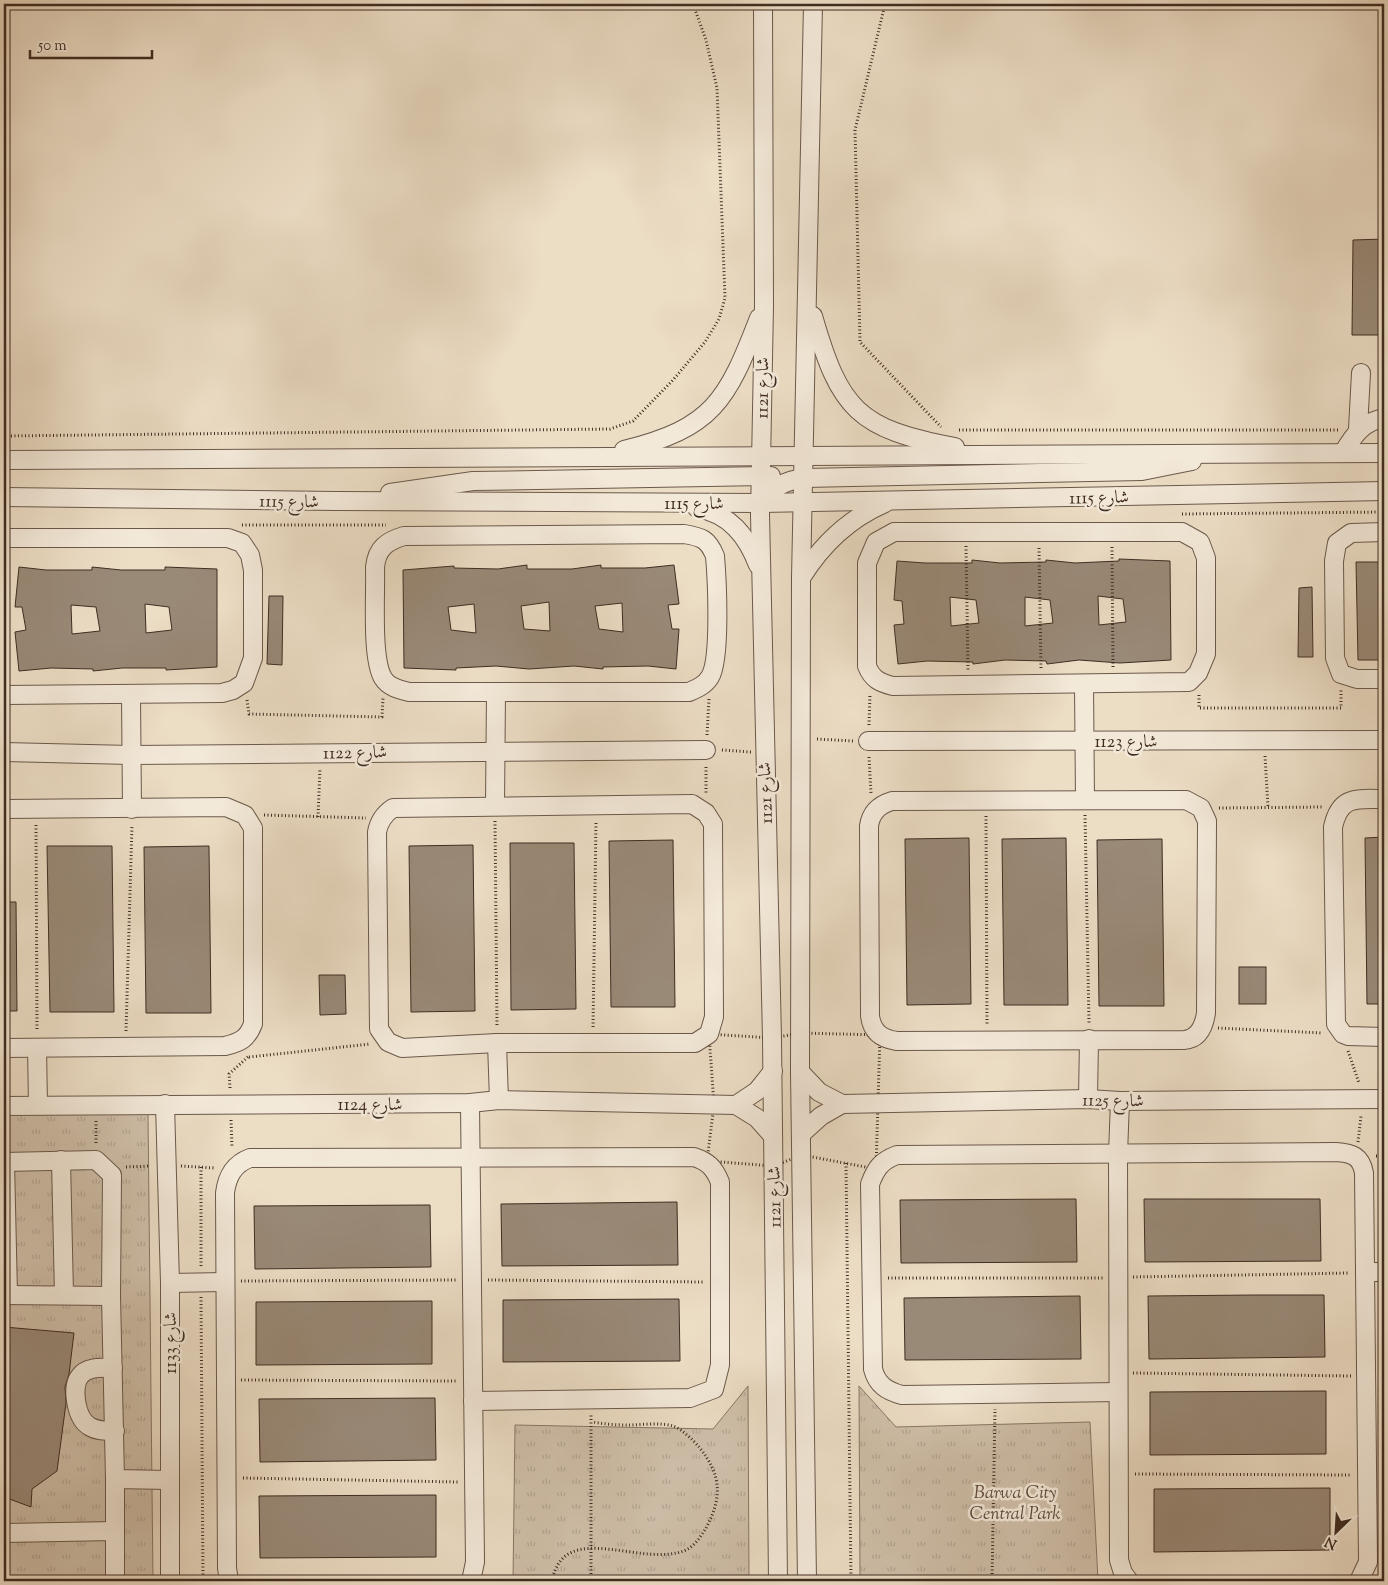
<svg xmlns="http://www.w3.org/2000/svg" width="1388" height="1585" viewBox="0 0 1388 1585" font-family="'Sorts Mill Goudy',Amiri,serif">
<defs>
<pattern id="park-tufts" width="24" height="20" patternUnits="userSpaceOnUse" patternTransform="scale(1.25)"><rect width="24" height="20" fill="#cfbfa9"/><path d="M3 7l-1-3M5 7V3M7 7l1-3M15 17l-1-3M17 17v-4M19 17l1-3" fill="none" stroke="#b3a491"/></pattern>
</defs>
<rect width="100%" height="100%" fill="#ecddc5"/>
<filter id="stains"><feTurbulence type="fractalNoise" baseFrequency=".004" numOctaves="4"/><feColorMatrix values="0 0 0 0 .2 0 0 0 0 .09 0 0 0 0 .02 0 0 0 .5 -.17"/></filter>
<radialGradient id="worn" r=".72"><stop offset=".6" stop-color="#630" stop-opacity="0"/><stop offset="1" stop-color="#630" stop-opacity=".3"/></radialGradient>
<!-- park -->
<g fill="url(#park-tufts)" stroke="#887666">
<path d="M 4,1114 L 148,1114 L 153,1581 L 4,1581 Z"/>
<path d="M 748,1386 L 749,1581 L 513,1581 L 515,1425 L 713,1429 Z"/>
<path d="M 859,1386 L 896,1427 L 1090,1422 L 1098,1581 L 860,1581 Z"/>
</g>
<!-- building -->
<g fill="#998977" stroke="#402d22" fill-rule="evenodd">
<path d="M 1384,239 L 1384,335 L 1352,335 L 1353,240 Z"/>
<path d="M 1119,559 L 1170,561 L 1171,660 L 1120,663 L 1079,660 L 1047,664 L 1046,661 L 1005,660 L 973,664 L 973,662 L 927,661 L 898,664 L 894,625 L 904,624 L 902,601 L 894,600 L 897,561 L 925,563 L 972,563 L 972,560 L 1000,563 L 1046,562 L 1046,560 L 1075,563 L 1119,561 ZM 1098,596 L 1123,599 L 1126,622 L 1099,625 ZM 950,597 L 976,600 L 979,623 L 951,626 ZM 1025,597 L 1050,600 L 1053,623 L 1025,626 Z"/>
<path d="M 1356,562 L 1384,562 L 1384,660 L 1358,660 Z"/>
<path d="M 527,565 L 527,569 L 572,569 L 601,565 L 601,568 L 645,568 L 674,565 L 679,604 L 668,605 L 672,629 L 679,629 L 676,669 L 648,666 L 603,667 L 603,669 L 574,666 L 529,669 L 496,666 L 456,668 L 456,670 L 404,668 L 403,570 L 454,566 L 454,568 L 498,569 ZM 549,602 L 550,631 L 524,629 L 521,606 ZM 622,603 L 623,632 L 599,629 L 595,606 ZM 474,604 L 476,633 L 451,630 L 448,607 Z"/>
<path d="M 19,567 L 46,570 L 92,570 L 92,567 L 121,570 L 165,570 L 165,567 L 217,569 L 217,667 L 166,670 L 166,668 L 122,668 L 93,671 L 93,669 L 51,668 L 19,671 L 15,632 L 26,630 L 22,607 L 15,607 ZM 145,604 L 169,607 L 172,630 L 146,633 ZM 71,605 L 96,607 L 100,631 L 72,634 Z"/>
<path d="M 1312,587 L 1313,657 L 1298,657 L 1299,588 Z"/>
<path d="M 269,596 L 283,596 L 282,665 L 267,664 Z"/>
<path d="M 1384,837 L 1384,1004 L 1367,1004 L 1365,838 Z"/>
<path d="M 969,838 L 971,1004 L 907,1005 L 905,839 Z"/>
<path d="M 1066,838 L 1068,1005 L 1004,1005 L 1002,839 Z"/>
<path d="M 1162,839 L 1164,1006 L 1099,1006 L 1097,840 Z"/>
<path d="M 673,840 L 675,1007 L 611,1007 L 609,841 Z"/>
<path d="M 510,843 L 574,843 L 576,1009 L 511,1010 Z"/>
<path d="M 473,845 L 475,1011 L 411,1012 L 409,846 Z"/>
<path d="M 47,846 L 112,846 L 114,1012 L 50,1012 Z"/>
<path d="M 209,846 L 211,1013 L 146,1013 L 144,847 Z"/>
<path d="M 4,902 L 16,902 L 17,1011 L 4,1011 Z"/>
<rect x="1239" y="967" width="27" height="37"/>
<path d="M 319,975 L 345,975 L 346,1014 L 320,1015 Z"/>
<path d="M 1076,1199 L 1077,1262 L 901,1263 L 900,1200 Z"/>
<path d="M 1144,1199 L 1320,1199 L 1321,1261 L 1145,1262 Z"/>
<path d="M 677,1202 L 678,1265 L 502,1266 L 501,1204 Z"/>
<path d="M 430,1205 L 431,1267 L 255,1269 L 254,1206 Z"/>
<path d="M 1255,1295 L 1324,1295 L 1325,1357 L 1149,1359 L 1148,1296 Z"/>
<path d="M 1080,1296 L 1081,1359 L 905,1360 L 904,1298 Z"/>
<path d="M 679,1299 L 680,1361 L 503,1362 L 503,1300 Z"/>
<path d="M 432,1301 L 432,1364 L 256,1365 L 256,1302 Z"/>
<path d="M 4,1327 L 74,1333 L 69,1374 L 65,1387 L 66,1403 L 57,1471 L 32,1489 L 31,1507 L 4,1497 Z"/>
<path d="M 1326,1391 L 1326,1454 L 1150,1455 L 1150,1392 Z"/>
<path d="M 435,1398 L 436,1460 L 260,1462 L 259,1399 Z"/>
<path d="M 1330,1488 L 1330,1550 L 1154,1552 L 1154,1489 Z"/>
<path d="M 436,1495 L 436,1557 L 260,1558 L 259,1496 Z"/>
</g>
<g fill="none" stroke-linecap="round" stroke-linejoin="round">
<defs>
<g id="minor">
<path d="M 763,4 L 764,306 L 760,515 L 772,1038 L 778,1581"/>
<path d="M 813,316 C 840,410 858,429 955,447"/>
<path d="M 1358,429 L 1361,373"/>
<path d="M 624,450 C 713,428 727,401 759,318"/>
<path d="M 1343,453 C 1354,435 1362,422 1384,418"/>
<path d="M 4,460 L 1384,453"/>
<path d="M 390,493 L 473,481 L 771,476"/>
<path d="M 4,497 L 336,501 L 760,503 L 1384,491"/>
<path d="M 760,503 C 774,488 784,480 805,478 L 1142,471 L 1192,461"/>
<path d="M 697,508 C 730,514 747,536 758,565"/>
<path d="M 894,532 L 1182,532 L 1200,542 L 1206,558 L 1206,654 L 1198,673 L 1189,682 L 893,686 C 880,683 872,679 867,666 L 867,563 L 876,542 Z"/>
<path d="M 1384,532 L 1351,533 L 1337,543 L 1334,561 L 1335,658 L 1341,674 L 1357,679 L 1384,679"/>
<path d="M 684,534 C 702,537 708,539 715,556 C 717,579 721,659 710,677 C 705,685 698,688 689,692 L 409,692 C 400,690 388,687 383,678 C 371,658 376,593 375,567 C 377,548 387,541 404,536 Z"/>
<path d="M 4,538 L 228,538 L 242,543 L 250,555 L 253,570 L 253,658 L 244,683 L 233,690 L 222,693 L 4,695"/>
<path d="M 801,578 C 822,544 848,519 885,503"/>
<path d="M 1084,685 L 1085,800"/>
<path d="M 131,696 L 132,809"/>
<path d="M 868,741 L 1384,740"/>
<path d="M 4,752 L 131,755 L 706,750"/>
<path d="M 1384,799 C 1357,799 1340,795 1333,827 L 1336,1024 L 1343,1034 L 1348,1036 L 1384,1037"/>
<path d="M 1186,800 L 1201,808 L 1207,821 L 1206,1013 C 1204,1026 1199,1039 1184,1040 L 897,1041 C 882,1039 872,1032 870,1016 L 869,826 C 871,812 879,805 892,801 Z"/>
<path d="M 692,804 L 706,813 L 713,824 L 714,1017 L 709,1034 L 695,1043 L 497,1043 L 402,1048 L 388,1042 L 379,1029 L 377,832 C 379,821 384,814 393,808 Z"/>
<path d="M 495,806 L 496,692"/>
<path d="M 4,809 L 226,807 L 245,815 L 253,828 L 253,1024 C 247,1039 241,1042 225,1046 L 4,1048"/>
<path d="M 497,1043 L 499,1100"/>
<path d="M 37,1048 L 38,1105"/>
<path d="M 800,1072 L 819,1092 L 842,1104 L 1088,1099 L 1120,1101 L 1384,1099"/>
<path d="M 1088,1099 L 1089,1039"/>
<path d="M 1120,1101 L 1118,1154 L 1119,1560 L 1123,1573 L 1129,1581"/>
<path d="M 470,1103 L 475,1562 L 471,1581"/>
<path d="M 165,1104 L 170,1283 L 170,1581"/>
<path d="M 736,1105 L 757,1091 L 773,1071"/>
<path d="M 4,1106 L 470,1103 L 499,1100 L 736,1105 L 757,1118 L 773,1136"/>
<path d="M 801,1134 L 821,1116 L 842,1104"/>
<path d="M 61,1160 L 64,1295"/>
<path d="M 4,1162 L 96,1160 L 112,1175 L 111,1296 L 115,1479 L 169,1480"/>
<path d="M 5,1162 L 8,1295"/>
<path d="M 1365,1272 L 1384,1272"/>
<path d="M 170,1283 L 224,1282"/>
<path d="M 4,1295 L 111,1296"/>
<path d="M 113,1368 C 102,1368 88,1366 80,1376 C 71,1387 76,1418 89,1426 C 96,1431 106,1431 115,1431"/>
<path d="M 1118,1392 L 902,1395 C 887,1391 877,1385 873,1369 L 870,1184 C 876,1168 881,1161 897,1155 L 1336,1152 C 1352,1153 1361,1156 1364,1173 L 1368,1562 L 1359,1581"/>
<path d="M 4,1533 L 115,1531"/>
<path d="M 115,1581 L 115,1479"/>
<path d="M 229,1581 L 227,1568 L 225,1193 C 227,1176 234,1164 250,1158 L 694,1157 C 709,1162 714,1168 720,1182 L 720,1365 L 714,1389 L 690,1398 L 473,1401"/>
<path d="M 807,1581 L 800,1072 L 801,578 L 813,4"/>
</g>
</defs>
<!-- minor casing -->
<use href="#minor" stroke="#6b594b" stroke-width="20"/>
<!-- path -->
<g stroke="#402d22" stroke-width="3" stroke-dasharray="1 2.5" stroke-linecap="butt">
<path d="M 885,4 L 855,130 L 860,342 L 941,427"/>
<path d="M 959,430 L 1340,430"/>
<path d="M 4,436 L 610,429 L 633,421 L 673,380 L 705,342 L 719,319 L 725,298 L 717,88 L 706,40 L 693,4"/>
<path d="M 1182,514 L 1384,512"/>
<path d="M 242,525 L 386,525"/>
<path d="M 966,546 L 968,670"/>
<path d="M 1112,547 L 1113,668"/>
<path d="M 1039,548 L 1041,669"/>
<path d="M 1199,695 L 1199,708 L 1341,708 L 1341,689"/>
<path d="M 247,700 L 249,714 L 382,717 L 383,698"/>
<path d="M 869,725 L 870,694"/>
<path d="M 707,735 L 709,699"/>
<path d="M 817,739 L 853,741"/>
<path d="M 722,750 L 751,752"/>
<path d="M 1265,756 L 1268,807"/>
<path d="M 869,757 L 871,793"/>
<path d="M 706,767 L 706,795"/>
<path d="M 1219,808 L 1323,807"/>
<path d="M 264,815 L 366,818"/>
<path d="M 1085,815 L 1089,1023"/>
<path d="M 986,816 L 987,1025"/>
<path d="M 318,817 L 320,768"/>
<path d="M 495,821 L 497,1027"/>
<path d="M 36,825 L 37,1031"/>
<path d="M 593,1027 L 596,821"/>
<path d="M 1218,1028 L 1322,1033"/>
<path d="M 126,1031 L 132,825"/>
<path d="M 801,1033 L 880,1035 L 876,1169 L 802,1155 L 774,1166 L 707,1161 L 714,1105 L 709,1034 L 772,1038 Z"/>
<path d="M 1348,1051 L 1359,1083"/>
<path d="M 249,1057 L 370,1044"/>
<path d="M 230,1088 L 229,1074 L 249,1056"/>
<path d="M 231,1120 L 232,1148"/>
<path d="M 96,1121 L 96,1144"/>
<path d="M 1358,1142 L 1361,1116"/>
<path d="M 1376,1156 L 1384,1156"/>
<path d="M 846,1163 L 851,1581"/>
<path d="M 181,1166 L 215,1168"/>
<path d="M 126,1167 L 150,1166"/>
<path d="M 201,1167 L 201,1268"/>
<path d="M 1133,1277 L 1349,1273"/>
<path d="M 888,1278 L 1104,1278"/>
<path d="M 488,1280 L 704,1282"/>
<path d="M 241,1281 L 457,1280"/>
<path d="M 201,1297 L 203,1581"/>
<path d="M 1133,1373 L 1352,1376"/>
<path d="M 241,1380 L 457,1381"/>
<path d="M 1135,1474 L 1351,1475"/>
<path d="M 243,1478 L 459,1482"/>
<path d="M 552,1581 C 564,1518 642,1569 686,1550 C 695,1546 701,1536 706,1528 C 723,1497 721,1474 699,1447 C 693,1440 682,1429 673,1426 C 659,1422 642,1425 627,1425 C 616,1425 604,1424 593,1422"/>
<path d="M 591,1581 L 591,1415"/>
<path d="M 992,1581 L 995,1409"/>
</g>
<!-- minor -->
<use href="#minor" stroke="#f3e9d9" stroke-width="18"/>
</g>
<g text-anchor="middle" stroke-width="5" stroke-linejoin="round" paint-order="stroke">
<!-- street labels -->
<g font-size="18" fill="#402d22" stroke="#f3e9d9">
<text transform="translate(762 388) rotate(-89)" y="6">شارع 1121</text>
<text transform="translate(1099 497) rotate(-1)" y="6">شارع 1115</text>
<text transform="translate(289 501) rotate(1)" y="6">شارع 1115</text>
<text x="694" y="509">شارع 1115</text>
<text x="1126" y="747">شارع 1123</text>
<text transform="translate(355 752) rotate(-1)" y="6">شارع 1122</text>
<text transform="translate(765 793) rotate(-92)" y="6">شارع 1121</text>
<text transform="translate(1113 1100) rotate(1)" y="6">شارع 1125</text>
<text x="370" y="1110">شارع 1124</text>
<text transform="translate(774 1197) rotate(-91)" y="6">شارع 1121</text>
<text transform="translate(170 1343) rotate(-90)" y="6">شارع 1133</text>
</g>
<!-- park labels -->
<g font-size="18" font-style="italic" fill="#5d4a3d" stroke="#f3e9d9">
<text x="1015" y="1498">Barwa City<tspan x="1015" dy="21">Central Park</tspan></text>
</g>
</g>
<!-- margin -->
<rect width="1388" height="1585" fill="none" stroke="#ecddc5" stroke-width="20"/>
<rect x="5" y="5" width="1378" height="1575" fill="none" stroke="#402d22" stroke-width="2.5"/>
<rect x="10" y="10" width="1368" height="1565" fill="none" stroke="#402d22"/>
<!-- north arrow -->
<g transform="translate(1336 1532) rotate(205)" stroke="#f3e9d9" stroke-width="4" paint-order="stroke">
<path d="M0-4L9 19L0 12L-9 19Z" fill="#402d22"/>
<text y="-8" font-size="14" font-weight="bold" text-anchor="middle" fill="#402d22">N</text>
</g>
<!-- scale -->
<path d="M30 50v8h122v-8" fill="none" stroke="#402d22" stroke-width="2.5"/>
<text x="38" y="50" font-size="15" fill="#402d22" stroke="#f3e9d9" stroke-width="4" paint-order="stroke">50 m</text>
<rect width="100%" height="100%" filter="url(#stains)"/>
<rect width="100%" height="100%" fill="url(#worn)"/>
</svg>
